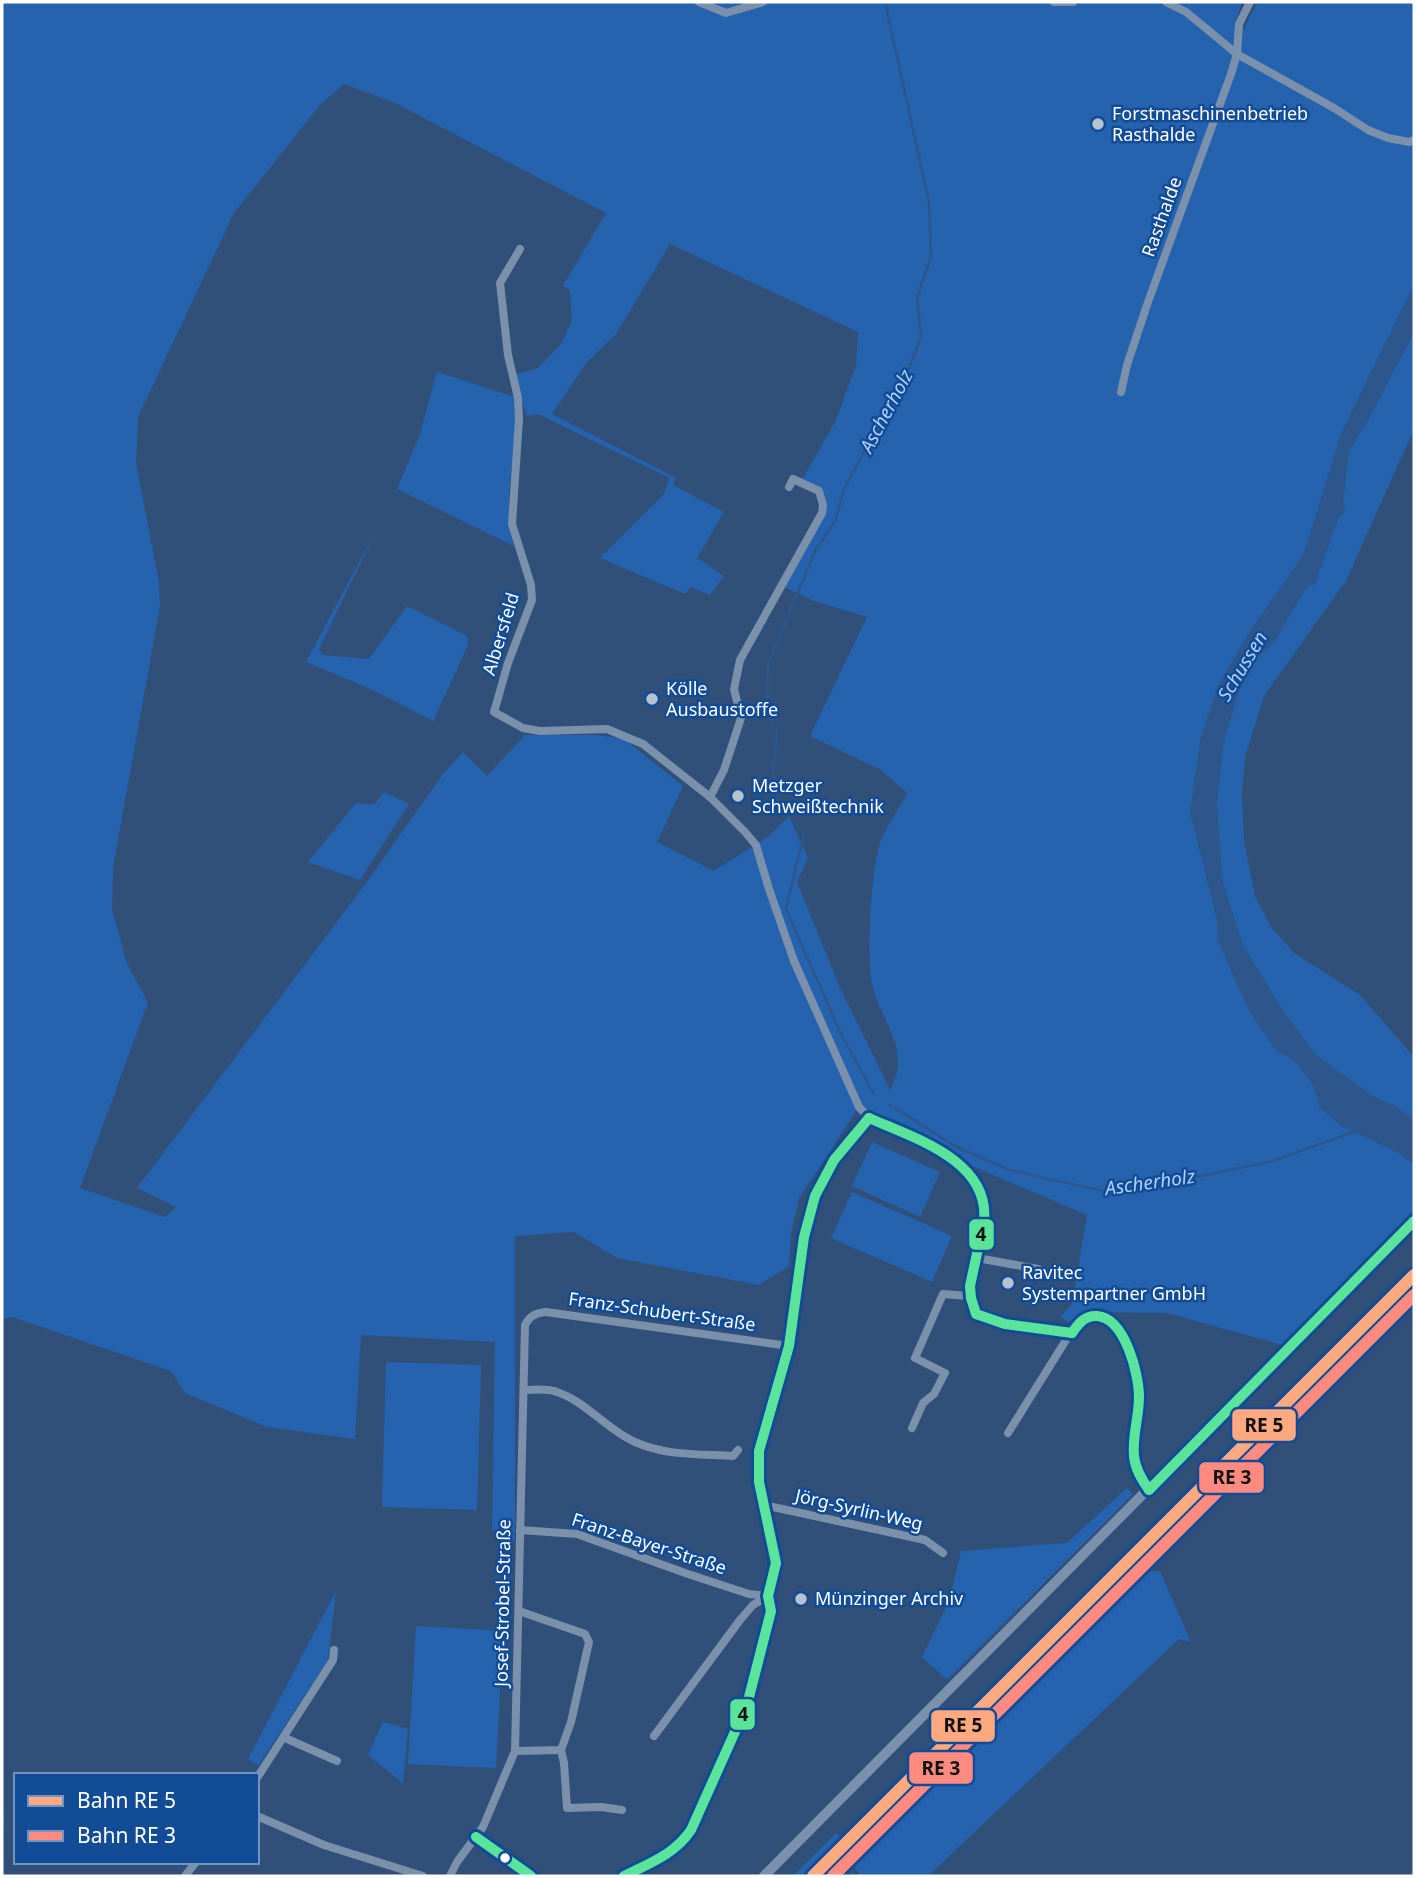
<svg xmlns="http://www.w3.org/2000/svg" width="1416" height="1878" viewBox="0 0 1416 1878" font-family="'Noto Sans',sans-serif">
<rect width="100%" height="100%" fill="#305079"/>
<!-- green -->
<g fill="#2663ae" fill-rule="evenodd">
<path d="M 2,2 L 1242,2 L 1234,26 L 1243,30 L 1258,2 L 1414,2 L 1414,285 L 1341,434 L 1304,554 L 1247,636 L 1275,641 L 1306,587 L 1315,583 L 1339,516 L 1345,512 L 1343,500 L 1349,452 L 1414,333 L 1414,429 L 1346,581 L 1264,696 L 1245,757 L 1242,793 L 1244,840 L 1255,896 L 1271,927 L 1294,953 L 1360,995 L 1414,1057 L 1414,1221 L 1290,1347 L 1167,1313 L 1088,1312 L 1069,1322 L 1060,1317 L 1072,1304 L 1087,1215 L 944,1154 L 869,1118 L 859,1107 L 799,1198 L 791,1234 L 789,1266 L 759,1285 L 617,1258 L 574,1232 L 515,1236 L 515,1540 L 503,1540 L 503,1530 L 492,1530 L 495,1342 L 361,1335 L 355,1439 L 267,1427 L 185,1393 L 171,1371 L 12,1317 L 2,1319 ZM 344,84 L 395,103 L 606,213 L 563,286 L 570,290 L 572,321 L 561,344 L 538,368 L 514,375 L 527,416 L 538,414 L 670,478 L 663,495 L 600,558 L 685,594 L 691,587 L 710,595 L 724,576 L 697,558 L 724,512 L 673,485 L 676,478 L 552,414 L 587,362 L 616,334 L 670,244 L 858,332 L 856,366 L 836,420 L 801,482 L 822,497 L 822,513 L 780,585 L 814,601 L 867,617 L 810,736 L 881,770 L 907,793 C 899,809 888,824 881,840 C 871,867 867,950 871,979 C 877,1019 914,1047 890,1090 L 840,988 L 797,882 L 808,858 L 789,816 L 769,836 L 714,871 L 657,842 L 683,786 L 624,739 L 597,735 L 525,735 L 487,776 L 463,752 L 443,774 L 366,883 L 137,1188 L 176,1207 L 165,1217 L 80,1188 L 148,1002 L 127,964 L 112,909 L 113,868 L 160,606 L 159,583 L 136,463 L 138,417 L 234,213 L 320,105 Z"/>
<path d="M 437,372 L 515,397 C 520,447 500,497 514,546 L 397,489 L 420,434 Z"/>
<path d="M 378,527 L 319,649 L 323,655 L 369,659 L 407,606 L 467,636 L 468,644 L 465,652 L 433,721 L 375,691 L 306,662 Z"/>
<path d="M 384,792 L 409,804 L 360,880 L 308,862 L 356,803 L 374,805 Z"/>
<path d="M 872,1142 L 940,1172 L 920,1217 L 852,1186 Z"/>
<path d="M 852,1192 L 952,1236 L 932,1282 L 831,1238 Z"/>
<path d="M 386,1362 L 481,1365 L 477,1510 L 382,1507 Z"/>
<path d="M 1127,1488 L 1133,1494 L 947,1680 L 922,1657 L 949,1601 L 961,1551 L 1067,1543 Z"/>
<path d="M 1141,1571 L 1160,1571 L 1191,1642 L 1179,1639 L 928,1876 L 861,1876 L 848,1860 Z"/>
<path d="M 336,1591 L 328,1660 L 258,1766 L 248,1759 Z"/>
<path d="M 416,1626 L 503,1631 L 496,1768 L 408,1764 Z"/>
<path d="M 383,1722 L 408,1729 L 403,1783 L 368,1755 Z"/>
<path d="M 836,1833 L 841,1838 L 804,1876 L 793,1876 Z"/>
</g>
<!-- water -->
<path fill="#2c568c" d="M 1414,285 L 1414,332 L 1375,408 L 1349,452 L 1343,500 L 1345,512 L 1339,516 L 1315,584 L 1306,587 L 1275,641 L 1258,657 L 1239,691 L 1224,742 L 1217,804 L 1223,882 L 1243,945 L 1282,1009 L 1317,1056 L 1373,1096 L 1395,1106 L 1414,1119 L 1414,1164 L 1398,1153 L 1340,1125 L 1320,1108 L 1313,1085 L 1295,1061 L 1275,1049 L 1249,1011 L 1217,939 L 1217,920 L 1190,812 L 1200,740 L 1218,685 L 1247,636 L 1304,554 L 1341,434 Z"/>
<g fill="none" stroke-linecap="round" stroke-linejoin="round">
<!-- stream -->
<g stroke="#2c568c" stroke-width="2.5">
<path d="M 780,806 L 773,771 L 777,734 L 767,709 L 768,664 L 816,549 L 835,521 L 844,489 L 907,373 L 921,337 L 917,297 L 931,257 L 929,202 L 885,2"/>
<path d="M 795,823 L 804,833 L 786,909 L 841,1034 L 874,1094"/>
<path d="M 890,1105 L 955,1146 L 1009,1170 L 1107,1192 L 1133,1190 L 1273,1161 L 1356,1131"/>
<path d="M 2,1808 L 4,1826 L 2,1829"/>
<path d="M 845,1866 L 855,1876"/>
</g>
<!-- minor -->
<g stroke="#7a90ab" stroke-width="8">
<path d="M 699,2 L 726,13 L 763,2"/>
<path d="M 1054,2 L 1073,2"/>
<path d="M 1166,2 L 1186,12 L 1237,54 L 1334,108 L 1368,130 L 1388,138 L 1409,142 L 1414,140"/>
<path d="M 520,249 L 500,283 L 508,355 L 518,398 L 519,419 L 512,524 L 531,585 L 532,600 L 508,663 L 494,712 L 523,728 L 540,731 L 607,729 L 643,744 L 710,797 L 745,832 L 756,845 L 769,889 L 794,961 L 859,1107 L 869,1118 L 944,1154 L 968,1170 L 982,1191 L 985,1211 L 968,1296 L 976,1314 L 1005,1324 L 1072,1333"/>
<path d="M 1121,392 L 1127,365 L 1148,302 L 1231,74 L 1237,54 L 1239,24 L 1250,2"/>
<path d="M 710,797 L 724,770 L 741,718 L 734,689 L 740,660 L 822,513 L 823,505 L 819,491 L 793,479 L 789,487"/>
<path d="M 977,1258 L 1038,1269"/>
<path d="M 524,1390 C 535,1390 547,1388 557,1392 C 587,1402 607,1430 635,1442 C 666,1456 700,1454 733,1456 L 738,1450"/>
<path d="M 912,1428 L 923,1403 L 934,1394 L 945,1373 L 915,1358 L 943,1294 L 968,1296"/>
<path d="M 1008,1433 L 1076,1324 C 1084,1320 1092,1314 1101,1315 C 1123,1320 1138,1371 1139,1390 C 1141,1412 1132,1435 1134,1456 C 1135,1468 1142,1481 1149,1490"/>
<path d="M 764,1507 L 773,1507 L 925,1540 L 943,1553"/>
<path d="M 520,1530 L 577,1534 L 688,1574 L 749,1594 L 768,1596"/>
<path d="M 654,1736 L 740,1620 L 753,1605 L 768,1596"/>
<path d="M 285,1738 L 337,1761"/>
<path d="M 561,1750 L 564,1763 L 567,1808 L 601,1807 L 622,1810"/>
<path d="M 515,1751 L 561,1750 L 571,1722 L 589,1642 L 585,1634 L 519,1611"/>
<path d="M 257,1778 L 333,1660 L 334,1650"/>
<path d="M 257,1816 L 324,1845 L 423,1876"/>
<path d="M 476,1837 L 531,1876"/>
<path d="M 185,1876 L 196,1862"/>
<path d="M 450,1876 L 457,1862 L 483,1827 L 515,1751 L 525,1325 C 530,1316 535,1313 546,1312 L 789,1346"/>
<path d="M 624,1876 L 672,1852 L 683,1842 L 691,1830 L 747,1705 L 771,1611 L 768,1596 L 776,1563 L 759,1482 L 759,1451 L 789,1346 L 804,1237 L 815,1196 L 834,1160 L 869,1118"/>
</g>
<!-- tertiary -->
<path stroke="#7a90ab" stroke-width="10" d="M 764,1876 L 1414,1221"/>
<defs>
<g id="bus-1">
<path d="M 869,1118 C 913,1138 990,1160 984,1221 L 970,1286 L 971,1298 L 976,1314 L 1005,1324 L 1072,1333"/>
<path d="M 1072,1333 C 1078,1324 1085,1315 1097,1316 C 1125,1318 1139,1374 1139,1397 C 1139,1417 1132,1436 1134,1456 C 1135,1469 1142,1480 1149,1490"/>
<path d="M 1149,1490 L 1414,1221"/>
<path d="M 476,1837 L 531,1876"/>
<path d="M 624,1876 C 650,1863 675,1854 691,1830 L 747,1705 L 771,1611 L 768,1596 L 776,1563 L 759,1482 L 759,1451 L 789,1346 L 804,1237 L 815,1196 L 834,1160 L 869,1118"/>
</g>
</defs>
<!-- bus-1 casing -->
<use href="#bus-1" stroke="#124c97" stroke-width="16"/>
<!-- bus-1 -->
<use href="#bus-1" stroke="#5ae49b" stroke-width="10"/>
<defs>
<path id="rail-1" d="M 813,1876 L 1414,1275"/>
<path id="rail-2" d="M 833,1876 L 1414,1295"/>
</defs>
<!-- rail-1 casing -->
<use href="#rail-1" stroke="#124c97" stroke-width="18"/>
<!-- rail-2 casing -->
<use href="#rail-2" stroke="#124c97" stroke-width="18"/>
<!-- rail-1 -->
<use href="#rail-1" stroke="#ffa980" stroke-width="12"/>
<!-- rail-2 -->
<use href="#rail-2" stroke="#ff8a80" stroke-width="12"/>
</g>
<!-- markers -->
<g fill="#b7c2d0" stroke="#124c97" stroke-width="2.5">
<circle cx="1098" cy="124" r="7"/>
<circle cx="652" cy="699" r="7"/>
<circle cx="738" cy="796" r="7"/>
<circle cx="1008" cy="1283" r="7"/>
<circle cx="801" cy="1599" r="7"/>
</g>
<circle fill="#fff" stroke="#124c97" stroke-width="2.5" cx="505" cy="1858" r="6"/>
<g text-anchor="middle" stroke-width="5" stroke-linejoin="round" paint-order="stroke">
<!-- poi labels -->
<g font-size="18" fill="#fff" stroke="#124c97" text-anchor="start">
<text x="1112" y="120">Forstmaschinenbetrieb<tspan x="1112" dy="21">Rasthalde</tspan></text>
<text x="666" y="695">Kölle<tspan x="666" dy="21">Ausbaustoffe</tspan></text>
<text x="752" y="792">Metzger<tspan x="752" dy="21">Schweißtechnik</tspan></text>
<text x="1022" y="1279">Ravitec<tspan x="1022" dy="21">Systempartner GmbH</tspan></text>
<text x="815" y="1605">Münzinger Archiv</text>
</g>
<!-- street labels -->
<g font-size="18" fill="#fff" stroke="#124c97">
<text transform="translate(1162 217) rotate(-70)" y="6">Rasthalde</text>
<text transform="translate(501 634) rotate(-73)" y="6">Albersfeld</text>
<text transform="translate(662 1312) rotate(8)" y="6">Franz-Schubert-Straße</text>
<text transform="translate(859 1510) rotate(13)" y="6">Jörg-Syrlin-Weg</text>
<text transform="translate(649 1544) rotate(18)" y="6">Franz-Bayer-Straße</text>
<text transform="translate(503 1603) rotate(-89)" y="6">Josef-Strobel-Straße</text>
</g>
<!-- water labels -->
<g font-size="19" font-style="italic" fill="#afd1fa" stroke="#124c97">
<text transform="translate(886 411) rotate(-62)" y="7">Ascherholz</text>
<text transform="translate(1242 666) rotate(-59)" y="7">Schussen</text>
<text transform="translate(1150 1182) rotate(-8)" y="7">Ascherholz</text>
</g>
</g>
<g stroke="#124c97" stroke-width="2.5">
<rect x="968" y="1218" width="27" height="33" rx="7" fill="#5ae49b"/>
<rect x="1231" y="1408" width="66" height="34" rx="7" fill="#ffa980"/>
<rect x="1198" y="1461" width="67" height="33" rx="7" fill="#ff8a80"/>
<rect x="729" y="1698" width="27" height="33" rx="7" fill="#5ae49b"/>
<rect x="930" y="1709" width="66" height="34" rx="7" fill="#ffa980"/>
<rect x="908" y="1751" width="66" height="34" rx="7" fill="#ff8a80"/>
</g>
<g font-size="19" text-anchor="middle" font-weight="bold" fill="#111">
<text x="981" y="1241">4</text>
<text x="1264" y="1432">RE 5</text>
<text x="1232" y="1484">RE 3</text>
<text x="743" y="1721">4</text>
<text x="963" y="1732">RE 5</text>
<text x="941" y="1775">RE 3</text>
</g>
<!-- border -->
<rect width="1416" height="1878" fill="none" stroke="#ffffff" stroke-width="7"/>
<!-- legend -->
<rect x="14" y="1773" width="245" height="91" fill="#124c97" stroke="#7194c1" stroke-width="2"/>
<rect x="28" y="1796" width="35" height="10" fill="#ffa980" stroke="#7194c1" stroke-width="2"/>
<text x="77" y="1808" font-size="21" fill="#ffffff">Bahn RE 5</text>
<rect x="28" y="1831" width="35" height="10" fill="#ff8a80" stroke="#7194c1" stroke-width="2"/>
<text x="77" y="1843" font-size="21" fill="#ffffff">Bahn RE 3</text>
</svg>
